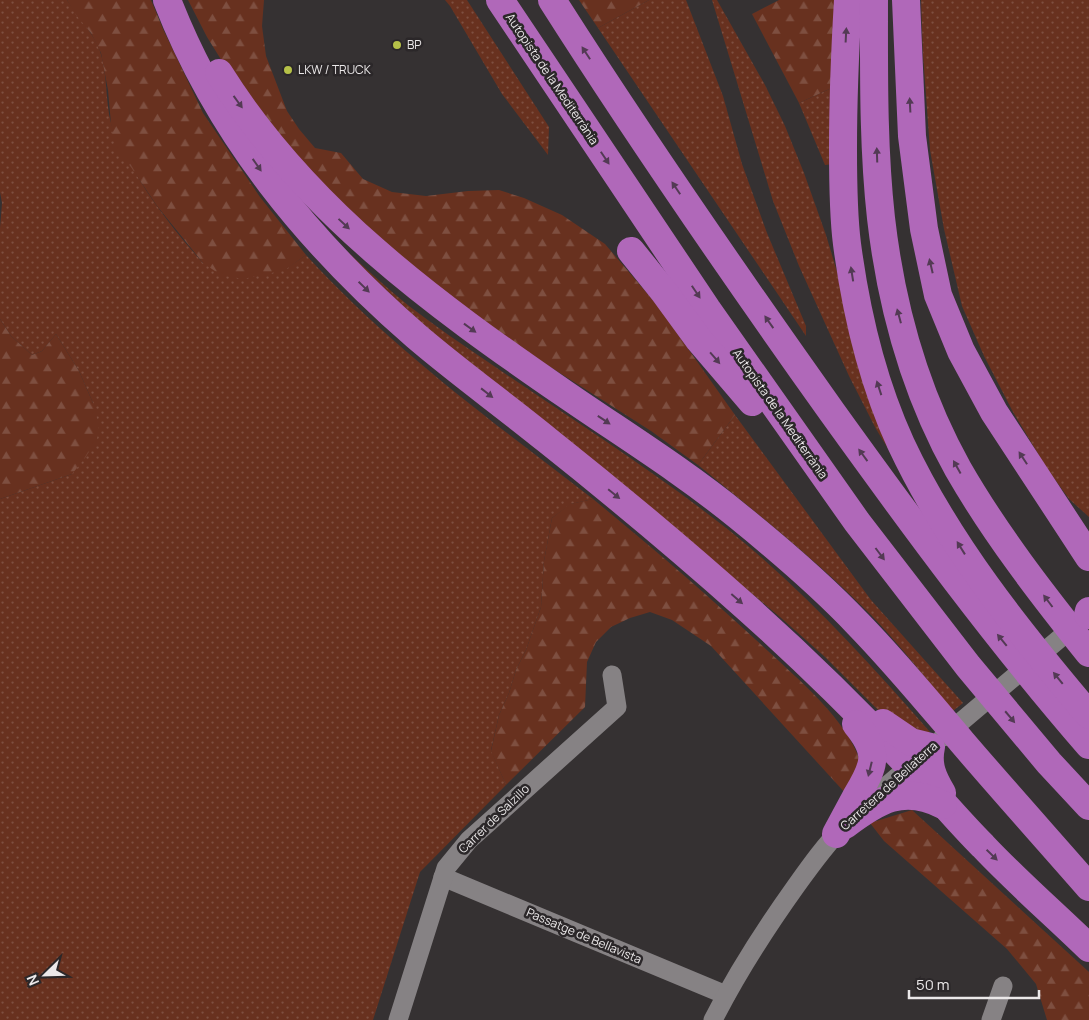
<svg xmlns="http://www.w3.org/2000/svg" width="1089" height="1020" viewBox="0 0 1089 1020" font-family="Manrope,sans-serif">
<defs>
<pattern id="grass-dots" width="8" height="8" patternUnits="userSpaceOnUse" patternTransform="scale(1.25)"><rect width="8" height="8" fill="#68311f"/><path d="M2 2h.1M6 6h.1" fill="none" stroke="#7e4f40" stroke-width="1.8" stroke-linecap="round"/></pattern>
<pattern id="forest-firs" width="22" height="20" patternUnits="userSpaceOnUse" patternTransform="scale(1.25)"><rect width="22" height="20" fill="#68311f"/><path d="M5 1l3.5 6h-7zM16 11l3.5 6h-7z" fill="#7e4f40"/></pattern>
</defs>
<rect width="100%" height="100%" fill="#353132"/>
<!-- grass -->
<g fill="url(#grass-dots)">
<path d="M 0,0 L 67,0 C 78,17 93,32 100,51 C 108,75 105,100 111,123 C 113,131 118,140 122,147 C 142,190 172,228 203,263 L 284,270 L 306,255 C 391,348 493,422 593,499 L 571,504 L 552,518 L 544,561 L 541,607 L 526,650 L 516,670 L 509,693 L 499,715 L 491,750 L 506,785 L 420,872 L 373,1020 L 0,1020 L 0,499 L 72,474 L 93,403 L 79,371 L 56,334 L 42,351 L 32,355 L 11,336 L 0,319 L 0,228 L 2,203 L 0,192 Z"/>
<path d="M 445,0 L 467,0 L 549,127 L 548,155 L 502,94 L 450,6 Z"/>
<path d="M 649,0 L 686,0 L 723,96 L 742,164 L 767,233 L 806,326 L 806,336 L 598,28 Z"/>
<path d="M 712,0 L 717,0 L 765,85 L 785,126 L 804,173 L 826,235 L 892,455 L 876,429 L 849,376 L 799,266 L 773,201 Z"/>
<path d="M 921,0 L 1089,0 L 1089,517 L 1069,499 L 1046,467 L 1013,412 L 984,356 L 962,306 L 944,229 L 930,150 L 923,55 Z"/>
<path d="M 836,86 L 834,164 L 825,165 L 799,103 Z"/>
<path d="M 320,226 C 349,253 378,281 409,306 C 435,326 463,345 491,364 C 571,419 654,471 730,531 C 804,591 867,660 930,732 L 925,734 L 893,723 L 875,707 L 825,657 L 780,617 L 673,528 L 450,352 Z"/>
<path d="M 735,415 L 871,600 L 963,703 L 953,711 C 926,679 900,645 871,615 C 817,561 757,513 698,465 Z"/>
</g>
<!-- forest -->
<g fill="url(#forest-firs)">
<path d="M 67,0 L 151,0 L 163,29 L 203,113 L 260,197 L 306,255 L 285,270 L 243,279 L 221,275 L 203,263 L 157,206 L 131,167 L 116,149 L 111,124 L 108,90 L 101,53 L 91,33 L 76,15 Z"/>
<path d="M 188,0 L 264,0 L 262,26 L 266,56 L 287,111 L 299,129 L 315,148 L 341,153 L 363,179 L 392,192 L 426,196 L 468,191 L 499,190 L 524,198 L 562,215 L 605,244 L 657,305 L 735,415 L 698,465 L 651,431 L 541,361 L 466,309 L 346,213 L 240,90 L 207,37 Z"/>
<path d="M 579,0 L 649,0 L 598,28 Z"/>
<path d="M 779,0 L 840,0 L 836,86 L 799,103 L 752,14 Z"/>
<path d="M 0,319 L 11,336 L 32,355 L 42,351 L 56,334 L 79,371 L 93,403 L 99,426 L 97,439 L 85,458 L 72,474 L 0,499 Z"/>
<path d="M 593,499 C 653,548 711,598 768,651 C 799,680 847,720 860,761 L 847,795 L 711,646 L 672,620 L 650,612 L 630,618 L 611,627 L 596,642 L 587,662 L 585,707 L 506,785 L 491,751 L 499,715 L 509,693 L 516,670 L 526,650 L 541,607 L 544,561 L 552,518 L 570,504 Z"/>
<path d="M 912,810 L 1089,972 L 1089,1020 L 1047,1020 L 1036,984 L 1007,949 L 884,841 L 870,823 Z"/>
</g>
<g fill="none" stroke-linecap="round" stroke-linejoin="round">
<!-- minor -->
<g stroke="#868284" stroke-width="19">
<path d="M 943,737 L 1078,623"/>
<path d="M 869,801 L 918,759"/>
<path d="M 443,877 L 726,995"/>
<path d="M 398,1020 L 446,868 L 469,840 L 617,707 L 612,675"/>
<path d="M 713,1020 C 737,973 766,928 796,886 C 811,865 826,844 844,826"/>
<path d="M 991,1020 L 1003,986"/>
</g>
<!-- highway -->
<g stroke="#b068b9" stroke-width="28">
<path d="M 167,0 C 219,134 308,242 416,336 C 458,372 504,405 547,440 C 615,494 682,550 747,608 C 804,659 858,712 910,767 C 935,793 958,821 983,846 C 1017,882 1054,914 1089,948"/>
<path d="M 500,0 L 707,309 L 857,522 L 968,666 L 1049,763 L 1089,806"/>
<path d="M 552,0 C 641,140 736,277 832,412 C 914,526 997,639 1089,745"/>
<path d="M 848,0 C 845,50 843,100 843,149 C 843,181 843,213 847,244 C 856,312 872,381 901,444 C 948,544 1018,631 1089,715"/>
<path d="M 874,0 C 874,72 873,146 881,218 C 891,305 915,392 958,469 C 996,535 1042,594 1089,653"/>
<path d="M 906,0 L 912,136 L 924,229 L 938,295 L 961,351 L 994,412 L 1089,557"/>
<path d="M 219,73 C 305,210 434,304 565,394 C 623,434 683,471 738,516 C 780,550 821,585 858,624 C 895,662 928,702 962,742 C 1004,791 1047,839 1089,887"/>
<path d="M 631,251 L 664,292 L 699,340 L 752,402"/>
<path d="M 1089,611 L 1088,615 L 1089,615"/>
<path d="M 883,723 L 911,742 L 931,747 C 927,765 933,778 942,793"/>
<path d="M 845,825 C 877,801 903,784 943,805"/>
<path d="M 836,834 C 843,821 850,808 857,795 C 875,765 880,753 856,724"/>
</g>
</g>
<!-- one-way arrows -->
<defs><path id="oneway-solid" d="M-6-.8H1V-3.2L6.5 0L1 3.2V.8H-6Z" transform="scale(1.25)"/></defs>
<g fill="#533a54">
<use href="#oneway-solid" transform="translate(846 35) rotate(-87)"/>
<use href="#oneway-solid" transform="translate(586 53) rotate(-123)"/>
<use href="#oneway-solid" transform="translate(238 102) rotate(54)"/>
<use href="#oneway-solid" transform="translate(910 105) rotate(-93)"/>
<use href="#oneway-solid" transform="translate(877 155) rotate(-92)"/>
<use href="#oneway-solid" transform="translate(605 158) rotate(56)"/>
<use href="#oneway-solid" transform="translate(257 165) rotate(55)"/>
<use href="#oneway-solid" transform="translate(676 188) rotate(-124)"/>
<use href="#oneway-solid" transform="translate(344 224) rotate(43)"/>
<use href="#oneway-solid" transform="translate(931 266) rotate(-103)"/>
<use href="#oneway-solid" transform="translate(852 274) rotate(-99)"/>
<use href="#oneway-solid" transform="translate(364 287) rotate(44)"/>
<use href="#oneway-solid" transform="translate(696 292) rotate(56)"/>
<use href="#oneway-solid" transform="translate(899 316) rotate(-105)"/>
<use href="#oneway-solid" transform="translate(769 322) rotate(-125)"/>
<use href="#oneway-solid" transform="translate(470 328) rotate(36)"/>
<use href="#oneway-solid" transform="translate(715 358) rotate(49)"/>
<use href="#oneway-solid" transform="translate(879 388) rotate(-108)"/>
<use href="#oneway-solid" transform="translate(487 393) rotate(38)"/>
<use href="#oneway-solid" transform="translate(604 420) rotate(34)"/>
<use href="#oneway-solid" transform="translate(863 455) rotate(-126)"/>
<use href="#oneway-solid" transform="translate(1023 458) rotate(-123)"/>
<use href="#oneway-solid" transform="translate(957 467) rotate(-119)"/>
<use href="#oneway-solid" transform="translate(614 494) rotate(39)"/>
<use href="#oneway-solid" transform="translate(961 548) rotate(-122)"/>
<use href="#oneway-solid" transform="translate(880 554) rotate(53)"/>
<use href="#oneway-solid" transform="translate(737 599) rotate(41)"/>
<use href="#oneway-solid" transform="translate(1048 601) rotate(-127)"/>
<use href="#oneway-solid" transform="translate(1002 640) rotate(-129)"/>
<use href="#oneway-solid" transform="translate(1058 678) rotate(-129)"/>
<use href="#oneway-solid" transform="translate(1010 717) rotate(50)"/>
<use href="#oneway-solid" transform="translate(870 769) rotate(104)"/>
<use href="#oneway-solid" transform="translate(992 855) rotate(44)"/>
</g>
<!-- markers -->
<g fill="#b6c148" stroke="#2b2729" stroke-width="2">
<circle cx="397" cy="45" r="5"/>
<circle cx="288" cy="70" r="5"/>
</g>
<g text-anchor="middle" stroke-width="5" stroke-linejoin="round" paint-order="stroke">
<!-- poi labels -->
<g font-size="12" fill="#ebe8e9" stroke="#2b2729" text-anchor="start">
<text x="407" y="49">BP</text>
<text x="298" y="74">LKW / TRUCK</text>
</g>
<!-- street labels -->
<g font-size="12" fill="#ebe8e9" stroke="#2b2729">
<text transform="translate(552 79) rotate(56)" y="4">Autopista de la Mediterrània</text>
<text transform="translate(780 414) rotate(55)" y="4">Autopista de la Mediterrània</text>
<text transform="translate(889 786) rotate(-42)" y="4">Carretera de Bellaterra</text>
<text transform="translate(494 819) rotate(-44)" y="4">Carrer de Salzillo</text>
<text transform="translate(584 936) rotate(23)" y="4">Passatge de Bellavista</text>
</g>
</g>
<!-- north arrow -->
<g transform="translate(45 975) rotate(247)" stroke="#2b2729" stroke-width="4" paint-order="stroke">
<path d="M0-4L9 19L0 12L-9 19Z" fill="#ebe8e9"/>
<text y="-8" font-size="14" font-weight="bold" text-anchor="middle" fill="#ebe8e9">N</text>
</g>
<!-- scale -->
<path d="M909 990v8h130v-8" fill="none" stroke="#ebe8e9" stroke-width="2.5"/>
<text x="916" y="990" font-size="15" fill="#ebe8e9" stroke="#2b2729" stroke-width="4" paint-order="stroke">50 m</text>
</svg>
